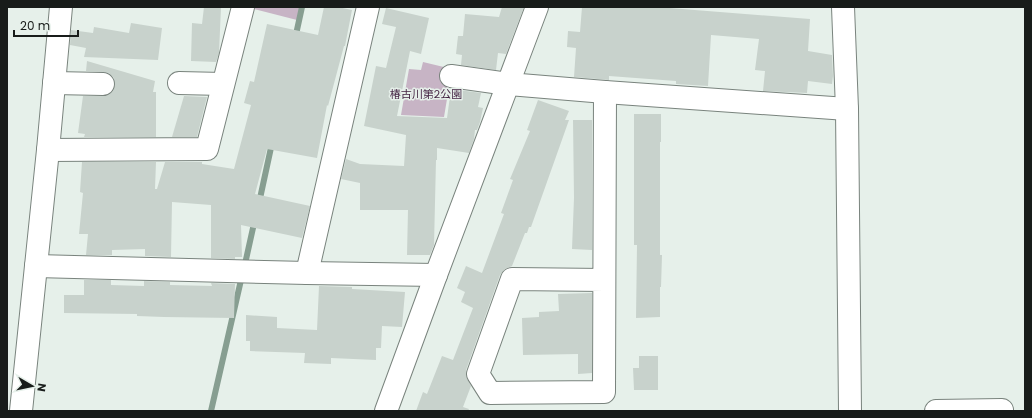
<svg xmlns="http://www.w3.org/2000/svg" width="1032" height="418" viewBox="0 0 1032 418" font-family="Poppins,'Noto Sans JP',sans-serif">
<rect width="100%" height="100%" fill="#e6f0ea"/>
<!-- green -->
<g fill="#c7b4c5">
<path d="M 255,7 L 300,7 L 297,20 L 254,9 Z"/>
<path d="M 423,62 L 452,69 L 444,117 L 401,115 L 409,69 L 421,70 Z"/>
</g>
<g fill="none" stroke-linecap="round" stroke-linejoin="round">
<!-- stream -->
<g stroke="#879e91" stroke-width="6">
<path d="M 295,39 L 302,7"/>
<path d="M 259,203 L 272,143"/>
<path d="M 245,264 L 255,219"/>
<path d="M 211,411 L 241,280"/>
</g>
</g>
<!-- building -->
<g fill="#c8d2cc">
<path d="M 204,7 L 221,7 L 219,53 L 216,62 L 191,61 L 192,23 L 202,24 Z"/>
<path d="M 324,7 L 338,7 L 352,10 L 345,46 L 344,46 L 328,106 L 327,105 L 317,158 L 267,149 L 255,194 L 310,206 L 302,238 L 241,225 L 242,257 L 235,257 L 235,259 L 211,258 L 211,205 L 172,202 L 171,257 L 145,256 L 145,249 L 112,250 L 112,255 L 86,255 L 88,234 L 79,234 L 83,193 L 80,192 L 82,162 L 156,162 L 155,189 L 157,189 L 165,162 L 202,162 L 202,164 L 234,169 L 251,105 L 244,103 L 250,81 L 254,82 L 267,24 L 318,35 Z"/>
<path d="M 502,7 L 524,7 L 506,54 L 498,53 L 496,70 L 461,65 L 462,55 L 456,54 L 458,36 L 463,36 L 465,14 L 499,17 Z"/>
<path d="M 582,7 L 657,7 L 810,19 L 808,51 L 832,55 L 833,76 L 832,84 L 808,81 L 807,93 L 763,91 L 765,71 L 755,70 L 759,39 L 711,35 L 708,86 L 676,84 L 676,81 L 609,76 L 609,80 L 574,77 L 576,48 L 567,47 L 568,31 L 580,32 Z"/>
<path d="M 386,8 L 429,18 L 421,54 L 410,51 L 397,116 L 447,118 L 451,89 L 481,93 L 478,107 L 483,108 L 480,122 L 477,130 L 475,130 L 474,139 L 469,153 L 437,148 L 437,160 L 436,160 L 434,245 L 430,255 L 407,255 L 408,210 L 360,210 L 360,183 L 341,179 L 346,159 L 360,164 L 404,166 L 406,135 L 364,126 L 376,66 L 386,68 L 396,27 L 382,24 Z"/>
<path d="M 131,23 L 162,28 L 158,60 L 84,57 L 86,48 L 70,45 L 71,30 L 93,33 L 94,27 L 129,33 Z"/>
<path d="M 87,61 L 155,81 L 153,92 L 156,92 L 156,137 L 84,137 L 85,134 L 78,133 L 83,96 L 103,96 L 109,95 L 113,91 L 115,85 L 114,78 L 109,73 L 103,72 L 86,71 Z"/>
<path d="M 184,96 L 207,97 L 197,137 L 172,137 Z"/>
<path d="M 538,100 L 569,111 L 565,120 L 569,120 L 531,227 L 529,227 L 527,233 L 525,233 L 512,266 L 505,269 L 500,275 L 466,370 L 466,376 L 471,386 L 463,407 L 469,409 L 468,411 L 416,411 L 423,392 L 427,394 L 442,356 L 453,360 L 473,308 L 461,302 L 465,292 L 457,288 L 466,266 L 482,273 L 504,214 L 501,213 L 513,180 L 510,179 L 530,131 L 527,130 Z"/>
<path d="M 634,114 L 661,114 L 661,142 L 660,142 L 660,255 L 662,255 L 661,287 L 660,287 L 660,317 L 636,318 L 637,245 L 634,245 Z"/>
<path d="M 573,120 L 592,120 L 592,250 L 572,249 L 574,198 Z"/>
<path d="M 84,280 L 111,280 L 111,285 L 144,286 L 144,281 L 170,282 L 170,285 L 212,286 L 211,283 L 235,284 L 234,318 L 164,317 L 137,316 L 137,314 L 64,313 L 64,295 L 84,295 Z"/>
<path d="M 319,286 L 352,287 L 352,289 L 405,292 L 402,327 L 382,326 L 381,348 L 376,348 L 376,360 L 331,358 L 331,364 L 304,363 L 305,353 L 250,351 L 250,341 L 246,341 L 246,315 L 277,317 L 277,328 L 317,330 Z"/>
<path d="M 592,293 L 592,373 L 578,374 L 578,354 L 523,355 L 522,318 L 539,317 L 539,312 L 559,311 L 558,294 Z"/>
<path d="M 639,356 L 658,356 L 658,390 L 634,390 L 633,368 L 639,368 Z"/>
</g>
<g fill="none" stroke-linecap="round" stroke-linejoin="round">
<defs>
<g id="minor">
<path d="M 843,7 L 847,109 L 850,411"/>
<path d="M 451,76 L 508,84 L 605,92 L 847,109"/>
<path d="M 54,83 L 103,84"/>
<path d="M 179,83 L 223,84"/>
<path d="M 48,150 L 207,149 L 243,7"/>
<path d="M 36,266 L 307,273 L 436,275"/>
<path d="M 307,273 L 368,7"/>
<path d="M 604,280 L 512,279 L 478,374 L 490,393 L 604,392 L 605,92"/>
<path d="M 21,411 L 48,150 L 61,7"/>
<path d="M 386,411 L 436,275 L 537,7"/>
<path d="M 936,411 L 1002,410"/>
</g>
</defs>
<!-- minor casing -->
<use href="#minor" stroke="#79837d" stroke-width="24"/>
<!-- minor -->
<use href="#minor" stroke="#fff" stroke-width="22"/>
</g>
<g text-anchor="middle" stroke-width="3" stroke-linejoin="round" paint-order="stroke">
<!-- park labels -->
<g font-size="11" fill="#401f3f" stroke="#e6f0ea">
<text x="426" y="98">椿古川第2公園</text>
</g>
</g>
<!-- border -->
<rect width="1032" height="418" fill="none" stroke="#181c1a" stroke-width="16"/>
<!-- north arrow -->
<g transform="translate(32 386) rotate(99)" stroke="#e6f0ea" stroke-width="3" paint-order="stroke">
<path d="M0-3L7 15L0 10L-7 15Z" fill="#181c1a"/>
<text y="-6" font-size="11" font-weight="bold" text-anchor="middle" fill="#181c1a">N</text>
</g>
<!-- scale -->
<path d="M14 30v6h64v-6" fill="none" stroke="#181c1a" stroke-width="2"/>
<text x="20" y="30" font-size="12" fill="#181c1a" stroke="#e6f0ea" stroke-width="3" paint-order="stroke">20 m</text>
</svg>
